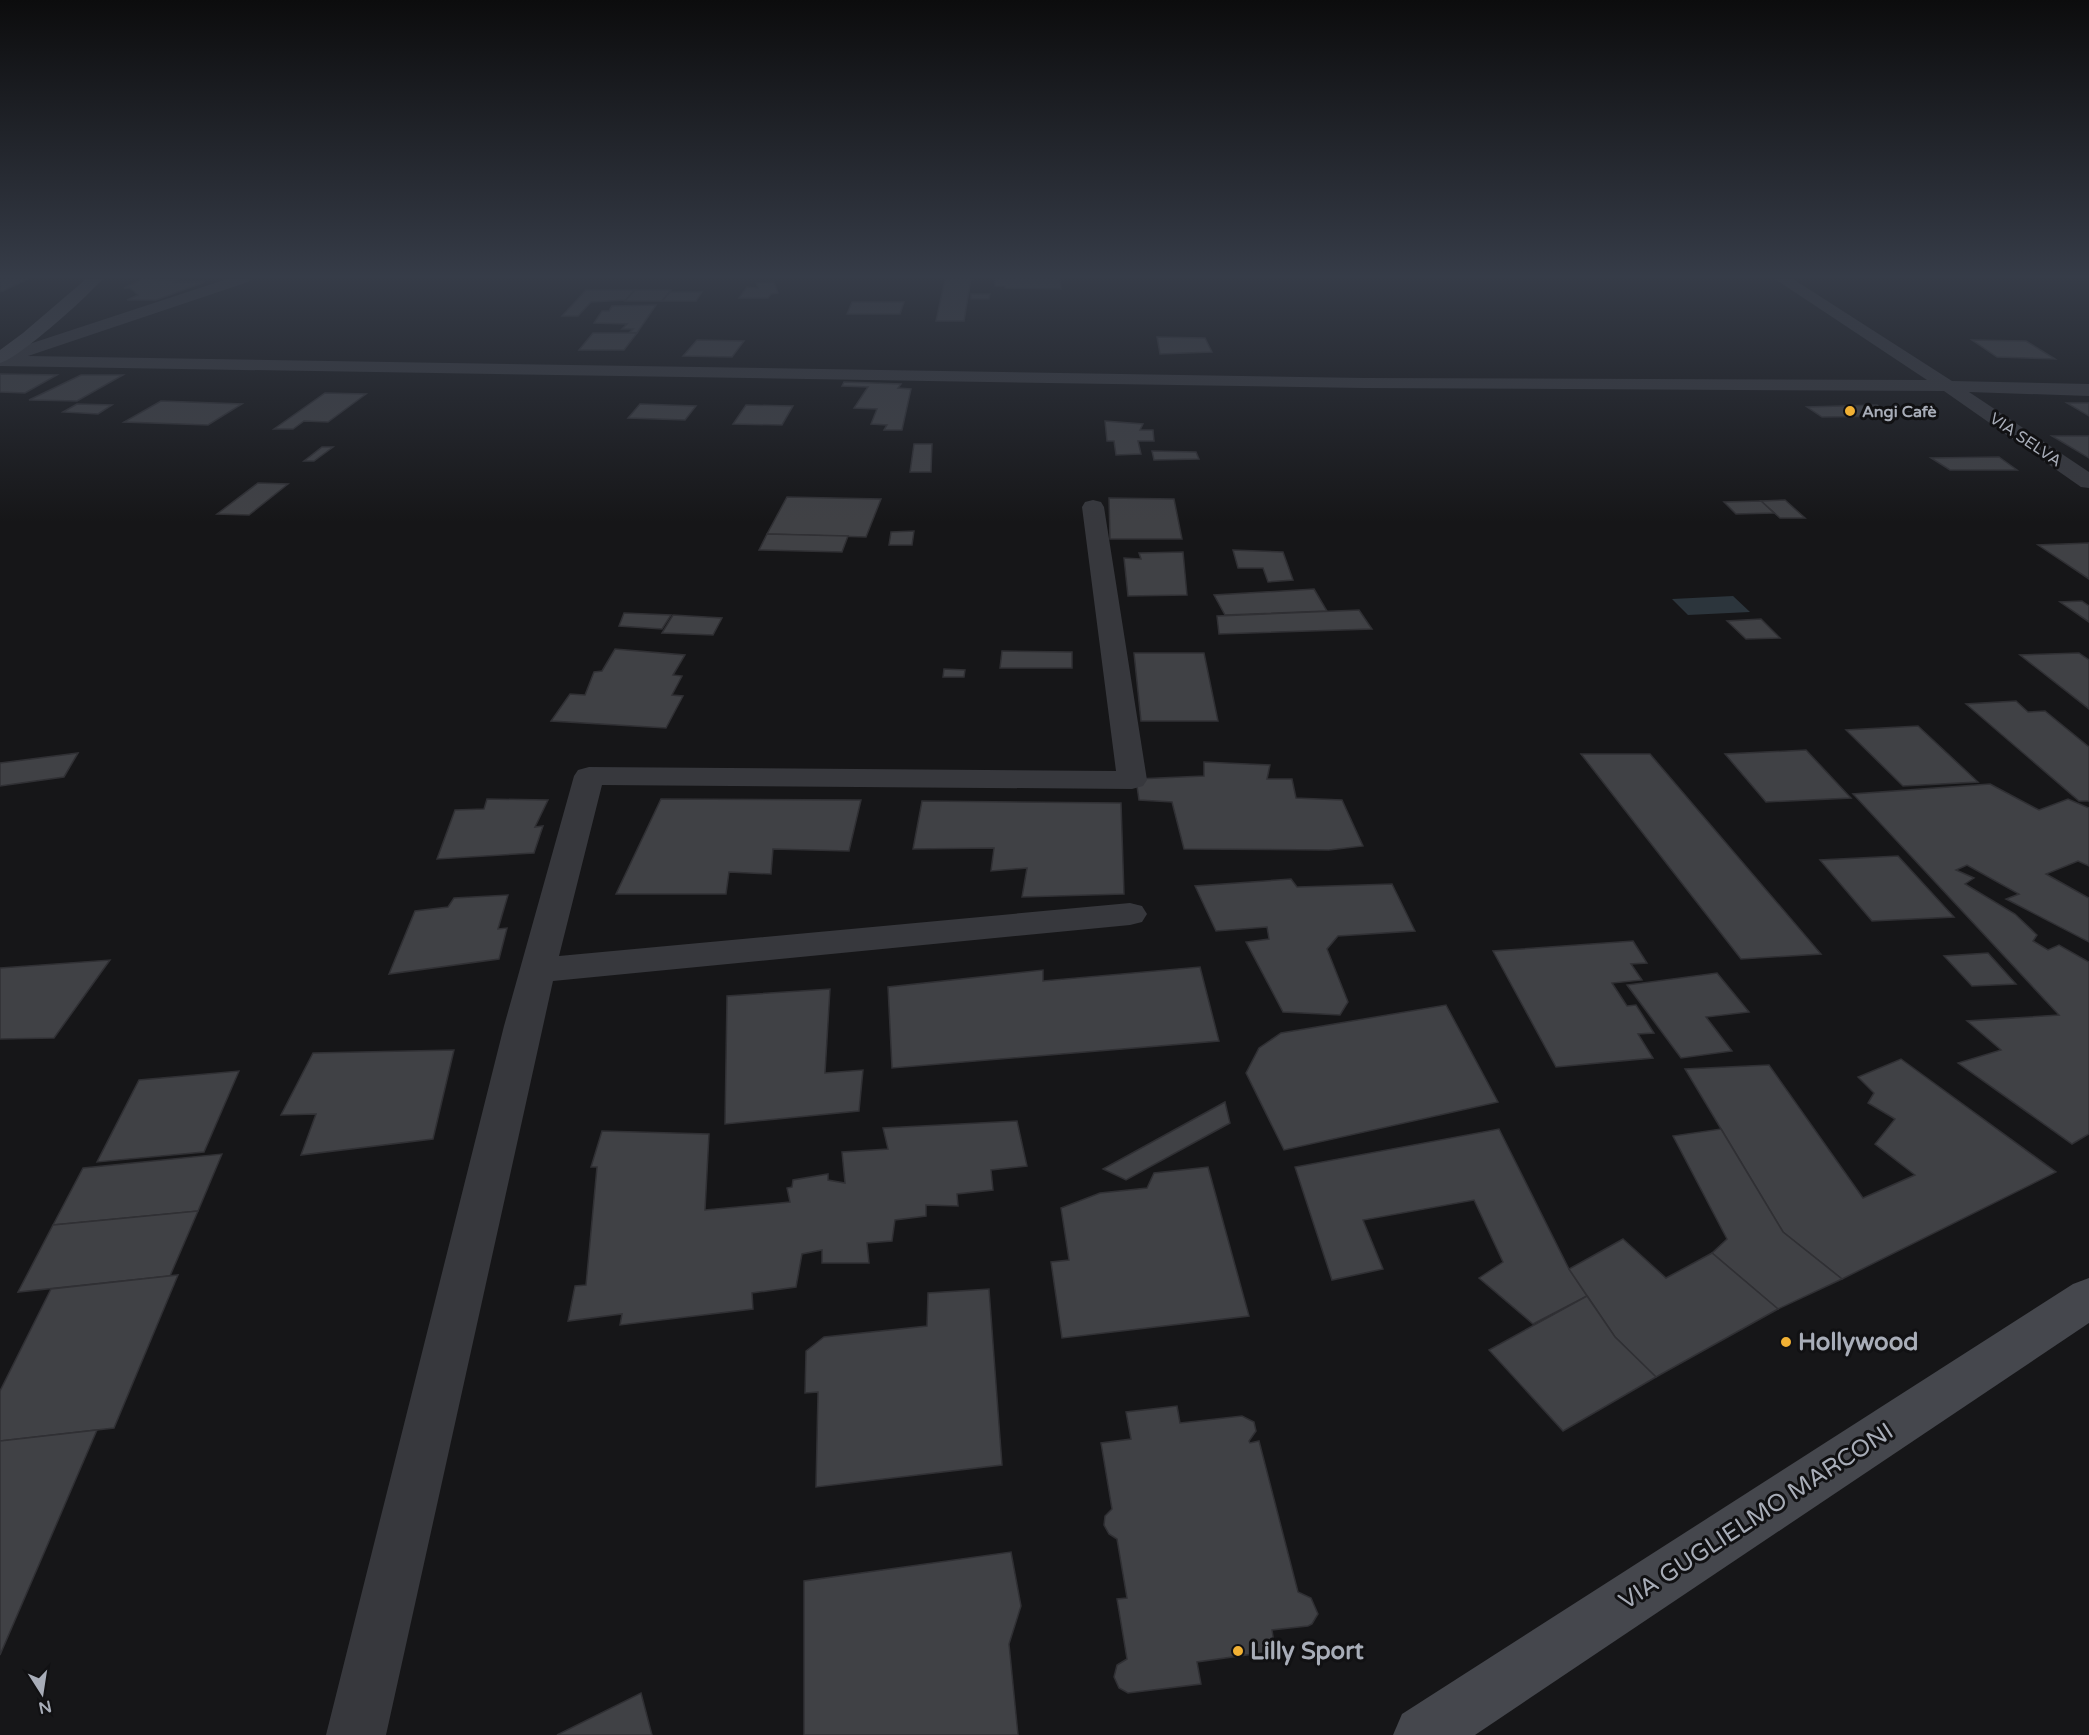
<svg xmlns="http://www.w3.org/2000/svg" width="2089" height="1735" viewBox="0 0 2089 1735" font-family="'Varela Round',sans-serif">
<rect width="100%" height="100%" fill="#161618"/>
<!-- water -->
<path fill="#2c353c" d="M 1733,596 L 1750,612 L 1688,615 L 1672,599 Z"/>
<!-- building -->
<g fill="#404145" stroke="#303034" stroke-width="1.5">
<path d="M 0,279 L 28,279 L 3,291 L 0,291 Z"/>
<path d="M 142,279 L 177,280 L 174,282 L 205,282 L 156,300 L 127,300 L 138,295 L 130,288 L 124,288 Z"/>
<path d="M 945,279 L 971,279 L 964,321 L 936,321 Z"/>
<path d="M 995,279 L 1060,279 L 1061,289 L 1005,288 L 1005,286 L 995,286 Z"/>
<path d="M 774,282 L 778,293 L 771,294 L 768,298 L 739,298 L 747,287 L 758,288 L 756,283 Z"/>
<path d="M 586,290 L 635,290 L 626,300 L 591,302 L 578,316 L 562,316 Z"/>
<path d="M 635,290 L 671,290 L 662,301 L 625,301 Z"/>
<path d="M 670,292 L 702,292 L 696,301 L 662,301 Z"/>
<path d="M 971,294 L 990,294 L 989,299 L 971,299 Z"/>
<path d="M 852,302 L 904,302 L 900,314 L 847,314 Z"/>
<path d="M 656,305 L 637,333 L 629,333 L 633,329 L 622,329 L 627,324 L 594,323 L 602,311 L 609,311 L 612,306 Z"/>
<path d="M 593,333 L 637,333 L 624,350 L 579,350 Z"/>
<path d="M 1157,337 L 1205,338 L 1212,352 L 1160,354 Z"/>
<path d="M 697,340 L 744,341 L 732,357 L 683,356 Z"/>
<path d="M 1972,340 L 2026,341 L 2055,359 L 1997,357 Z"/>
<path d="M 0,374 L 57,375 L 25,393 L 0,392 Z"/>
<path d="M 81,375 L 123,375 L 77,401 L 29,400 Z"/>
<path d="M 844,382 L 901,384 L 898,388 L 911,389 L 902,430 L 884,430 L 887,425 L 871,424 L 877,409 L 854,408 L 868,387 L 842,386 Z"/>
<path d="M 325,393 L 366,394 L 328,422 L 304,421 L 293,429 L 274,429 Z"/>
<path d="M 161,401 L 242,404 L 208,425 L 124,422 Z"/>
<path d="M 2067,403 L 2089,403 L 2089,416 Z"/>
<path d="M 77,404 L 112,405 L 98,414 L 63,412 Z"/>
<path d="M 640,404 L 696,406 L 685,420 L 628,418 Z"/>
<path d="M 746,405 L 793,406 L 782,425 L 733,424 Z"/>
<path d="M 1877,405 L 1893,416 L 1822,417 L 1807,407 Z"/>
<path d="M 1105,421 L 1143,424 L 1140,430 L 1153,430 L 1154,441 L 1138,441 L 1141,454 L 1116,455 L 1114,441 L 1107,441 Z"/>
<path d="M 2052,436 L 2089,436 L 2089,458 Z"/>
<path d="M 914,444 L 932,444 L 931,472 L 910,472 Z"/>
<path d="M 322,447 L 333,447 L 314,461 L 304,461 Z"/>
<path d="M 1152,451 L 1196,452 L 1199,459 L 1154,460 Z"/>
<path d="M 1999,457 L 2017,470 L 1950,470 L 1931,458 Z"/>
<path d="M 258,483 L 288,484 L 249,515 L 217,514 Z"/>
<path d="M 787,497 L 881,499 L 866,537 L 767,534 Z"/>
<path d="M 1109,498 L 1174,499 L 1182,539 L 1110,539 Z"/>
<path d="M 1785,500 L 1805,518 L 1780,518 L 1761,501 Z"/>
<path d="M 1761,501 L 1774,513 L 1736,514 L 1724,502 Z"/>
<path d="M 914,531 L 912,545 L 889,545 L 891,532 Z"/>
<path d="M 767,534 L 848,536 L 842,552 L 759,550 Z"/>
<path d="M 2089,543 L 2089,579 L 2038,545 Z"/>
<path d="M 1233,550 L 1283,552 L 1293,580 L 1268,582 L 1263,568 L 1238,568 Z"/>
<path d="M 1183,552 L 1187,595 L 1128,596 L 1124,558 L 1141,559 L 1139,553 Z"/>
<path d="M 1314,589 L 1327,611 L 1225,615 L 1214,595 Z"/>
<path d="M 2082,601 L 2089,606 L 2089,622 L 2060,602 Z"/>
<path d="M 1359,610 L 1372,629 L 1219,634 L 1217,616 Z"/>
<path d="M 624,613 L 671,615 L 662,629 L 619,626 Z"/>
<path d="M 673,615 L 722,618 L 713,635 L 662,633 Z"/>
<path d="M 1761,619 L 1780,638 L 1746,639 L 1727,621 Z"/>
<path d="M 615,649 L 685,655 L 673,675 L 682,676 L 672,695 L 683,696 L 666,728 L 551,721 L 570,694 L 585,695 L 594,672 L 602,671 Z"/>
<path d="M 1002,651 L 1072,652 L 1072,668 L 1000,668 Z"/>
<path d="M 1134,653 L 1204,653 L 1218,721 L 1141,721 Z"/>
<path d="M 2079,653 L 2089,660 L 2089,709 L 2020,655 Z"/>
<path d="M 944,669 L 965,670 L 964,677 L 943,677 Z"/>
<path d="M 2016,701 L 2028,712 L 2045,711 L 2089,747 L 2089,801 L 2079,801 L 1966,704 Z"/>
<path d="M 1918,726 L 1978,782 L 1903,786 L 1846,730 Z"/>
<path d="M 1806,750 L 1851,798 L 1766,802 L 1725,754 Z"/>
<path d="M 78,753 L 64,777 L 0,786 L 0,763 Z"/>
<path d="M 1581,754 L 1650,754 L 1821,954 L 1741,959 Z"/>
<path d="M 1204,762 L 1270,765 L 1267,779 L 1292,779 L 1296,798 L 1342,800 L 1363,846 L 1329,850 L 1184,849 L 1172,802 L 1139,800 L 1136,779 L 1204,776 Z"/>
<path d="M 1990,784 L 2039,810 L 2068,799 L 2089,808 L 2089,866 L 2078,861 L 2046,874 L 2089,898 L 2089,942 L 2006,899 L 2019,894 L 1967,865 L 1956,870 L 1974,878 L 1965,884 L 2015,914 L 2037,935 L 2033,941 L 2048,950 L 2059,945 L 2089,962 L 2089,1134 L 2072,1144 L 1958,1063 L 2001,1050 L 1967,1021 L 2059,1015 L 1853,794 Z"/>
<path d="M 487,799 L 548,800 L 535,827 L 543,826 L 534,853 L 437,859 L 455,810 L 484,809 Z"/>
<path d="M 661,799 L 861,800 L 849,851 L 773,849 L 771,874 L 729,872 L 726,894 L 616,894 Z"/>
<path d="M 922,801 L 1121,803 L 1124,894 L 1022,897 L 1027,868 L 991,871 L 994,848 L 913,849 Z"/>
<path d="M 1898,856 L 1954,917 L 1872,921 L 1820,860 Z"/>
<path d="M 1291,879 L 1297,887 L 1392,884 L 1415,931 L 1338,936 L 1327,949 L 1348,1002 L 1340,1015 L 1283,1012 L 1246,942 L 1269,939 L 1267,927 L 1216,931 L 1195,886 Z"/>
<path d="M 508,895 L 498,929 L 507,928 L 499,959 L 389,974 L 415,911 L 448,907 L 454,898 Z"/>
<path d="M 1633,941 L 1647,963 L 1631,964 L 1642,980 L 1612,983 L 1627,1006 L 1636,1005 L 1654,1033 L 1638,1034 L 1653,1058 L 1556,1067 L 1493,951 Z"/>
<path d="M 1988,953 L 2016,984 L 1972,986 L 1944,956 Z"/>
<path d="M 110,960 L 54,1038 L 0,1039 L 0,968 Z"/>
<path d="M 1200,967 L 1219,1041 L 892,1068 L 888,987 L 1043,970 L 1043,981 Z"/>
<path d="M 1717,973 L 1749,1012 L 1706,1017 L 1732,1051 L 1681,1058 L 1627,985 Z"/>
<path d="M 830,989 L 825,1073 L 863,1070 L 859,1111 L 725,1124 L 727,996 Z"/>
<path d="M 1446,1005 L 1498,1102 L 1284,1150 L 1246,1073 L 1259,1048 L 1281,1033 Z"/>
<path d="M 454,1050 L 433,1139 L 301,1155 L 316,1114 L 281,1115 L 313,1053 Z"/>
<path d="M 1901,1059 L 2056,1172 L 1842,1279 L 1783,1232 L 1685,1069 L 1769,1065 L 1863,1198 L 1915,1175 L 1875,1144 L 1895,1119 L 1868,1103 L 1874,1093 L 1858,1077 Z"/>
<path d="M 239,1071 L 204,1152 L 97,1162 L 139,1080 Z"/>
<path d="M 1225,1102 L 1230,1123 L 1126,1180 L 1103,1169 Z"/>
<path d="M 1017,1121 L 1027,1166 L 991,1170 L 993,1190 L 957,1194 L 958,1206 L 926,1205 L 926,1216 L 895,1220 L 892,1241 L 867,1243 L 869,1263 L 822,1263 L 822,1250 L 802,1254 L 796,1287 L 752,1293 L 753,1309 L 620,1325 L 622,1314 L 568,1321 L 575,1286 L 586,1285 L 597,1167 L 591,1167 L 602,1131 L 709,1134 L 705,1210 L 790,1202 L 787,1188 L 792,1187 L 793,1180 L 828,1174 L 828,1180 L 845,1183 L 842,1152 L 888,1149 L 883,1128 Z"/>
<path d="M 1499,1129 L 1569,1269 L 1587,1296 L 1533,1324 L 1479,1278 L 1503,1262 L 1474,1200 L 1363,1220 L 1383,1269 L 1332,1280 L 1295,1167 Z"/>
<path d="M 1721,1129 L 1783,1232 L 1842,1279 L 1778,1309 L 1712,1253 L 1727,1239 L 1673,1136 Z"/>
<path d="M 222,1154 L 198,1211 L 53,1225 L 83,1168 Z"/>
<path d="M 1208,1167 L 1249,1316 L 1062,1338 L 1051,1262 L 1069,1260 L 1061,1208 L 1100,1193 L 1147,1188 L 1154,1173 Z"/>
<path d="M 198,1211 L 170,1276 L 18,1292 L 53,1225 Z"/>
<path d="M 1623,1239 L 1666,1278 L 1712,1253 L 1778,1309 L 1656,1377 L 1615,1337 L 1569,1269 Z"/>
<path d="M 178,1275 L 114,1428 L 0,1441 L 0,1391 L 51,1289 Z"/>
<path d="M 989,1289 L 1002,1465 L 816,1487 L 818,1392 L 805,1393 L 806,1351 L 824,1337 L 927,1326 L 928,1293 Z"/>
<path d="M 1587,1296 L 1615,1337 L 1656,1377 L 1563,1431 L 1489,1350 Z"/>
<path d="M 1177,1406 L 1180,1423 L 1242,1416 L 1254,1422 L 1256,1431 L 1249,1441 L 1250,1443 L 1259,1441 L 1298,1592 L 1311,1598 L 1318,1614 L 1312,1624 L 1308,1626 L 1272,1630 L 1274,1643 L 1268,1652 L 1197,1662 L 1201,1684 L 1128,1693 L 1119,1688 L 1114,1677 L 1117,1665 L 1127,1659 L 1117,1599 L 1127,1598 L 1117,1539 L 1109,1534 L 1104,1525 L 1105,1516 L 1112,1509 L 1101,1443 L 1131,1439 L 1126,1412 Z"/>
<path d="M 97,1430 L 0,1655 L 0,1441 Z"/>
<path d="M 1011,1552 L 1021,1606 L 1009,1644 L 1018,1735 L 804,1735 L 804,1581 Z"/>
<path d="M 641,1693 L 652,1735 L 557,1735 Z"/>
</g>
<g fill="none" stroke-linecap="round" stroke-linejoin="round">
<!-- street -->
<g fill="#37383d" fill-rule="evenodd">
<path d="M 227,279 L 250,279 L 248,282 L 28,356 L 1364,378 L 1927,380 L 1775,279 L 1793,279 L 1952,381 L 2089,384 L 2089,396 L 1969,392 L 2089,472 L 2089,488 L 2081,487 L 1944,391 L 1364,388 L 0,366 L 0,356 L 10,356 L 11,350 Z"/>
<path d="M 1093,500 L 1101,502 L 1104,507 L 1147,780 L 1143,786 L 1132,789 L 602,785 L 559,956 L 1130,903 L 1142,906 L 1147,914 L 1142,922 L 1130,925 L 553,981 L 386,1735 L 326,1735 L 504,1026 L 574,776 L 578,770 L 589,767 L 1116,771 L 1082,507 L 1085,502 Z"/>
</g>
<!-- secondary -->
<g fill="#45474d" fill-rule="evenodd">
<path d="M 86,279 L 102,279 C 90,295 18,359 0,363 L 0,350 L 23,333 Z"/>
<path d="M 2089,1278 L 2089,1323 L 1475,1735 L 1393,1735 L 1402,1714 L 2073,1284 Z"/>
</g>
</g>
<!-- sky -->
<linearGradient id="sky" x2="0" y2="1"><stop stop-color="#0c0c0d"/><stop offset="0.53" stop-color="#363c48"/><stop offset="1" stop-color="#363c48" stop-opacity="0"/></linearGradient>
<rect width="2089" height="522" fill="url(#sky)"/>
<!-- markers -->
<g fill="#f2b134" stroke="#111113" stroke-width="2">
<circle cx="1850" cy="411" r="6"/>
<circle cx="1786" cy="1342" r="6"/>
<circle cx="1238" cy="1651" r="6"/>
</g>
<g text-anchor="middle" stroke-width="6" stroke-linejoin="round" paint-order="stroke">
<!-- far-poi labels -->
<g font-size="16" font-weight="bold" fill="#a8adb8" stroke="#111113" text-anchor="start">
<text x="1862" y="417">Angi Cafè</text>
</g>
<!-- far-street labels -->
<g font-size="16" fill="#a8adb8" stroke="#111113">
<text transform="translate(2026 439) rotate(34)" y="6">VIA SELVA</text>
</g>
<!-- near-poi labels -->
<g font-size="24" font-weight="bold" fill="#a8adb8" stroke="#111113" text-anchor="start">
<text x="1798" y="1350">Hollywood</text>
<text x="1250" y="1659">Lilly Sport</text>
</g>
<!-- near-street labels -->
<g font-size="24" fill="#a8adb8" stroke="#111113">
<text transform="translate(1756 1516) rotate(-33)" y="8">VIA GUGLIELMO MARCONI</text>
</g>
</g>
<!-- north arrow -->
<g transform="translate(42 1693) rotate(168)" stroke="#111113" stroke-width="4.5" paint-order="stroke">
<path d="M0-4.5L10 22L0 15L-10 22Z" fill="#a8adb8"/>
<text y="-9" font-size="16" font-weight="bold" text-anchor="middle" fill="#a8adb8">N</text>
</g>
</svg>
